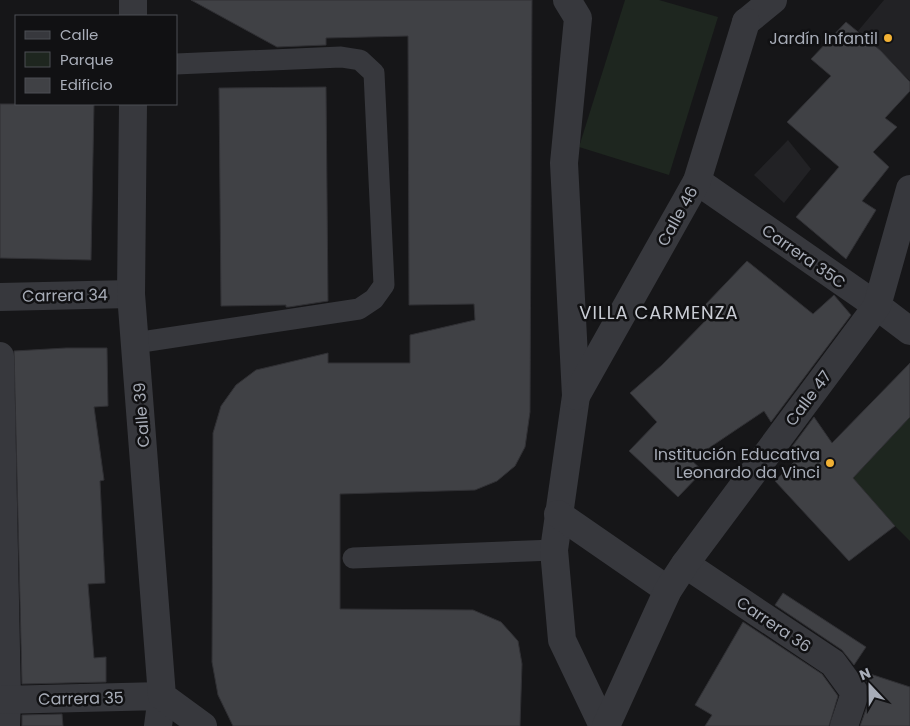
<svg xmlns="http://www.w3.org/2000/svg" width="910" height="726" viewBox="0 0 910 726" font-family="Poppins,sans-serif">
<rect width="100%" height="100%" fill="#161618"/>
<!-- built -->
<g fill="#222225">
<path d="M 884,0 L 910,0 L 910,81 L 884,54 L 858,31 Z"/>
<path d="M 788,140 L 811,169 L 784,203 L 754,175 Z"/>
</g>
<!-- green -->
<g fill="#1e261f">
<path d="M 625,0 L 659,0 L 718,17 L 669,175 L 579,147 Z"/>
<path d="M 910,417 L 910,541 L 895,526 L 853,478 Z"/>
</g>
<!-- building -->
<g fill="#404145" stroke="#303034">
<path d="M 191,0 L 532,0 L 530,412 L 525,447 L 515,466 L 497,481 L 475,490 L 340,494 L 340,609 L 473,610 L 501,622 L 518,641 L 522,664 L 520,726 L 233,726 L 218,695 L 212,662 L 213,433 L 221,406 L 236,385 L 256,370 L 328,353 L 328,363 L 410,363 L 410,335 L 475,320 L 474,304 L 409,305 L 408,36 L 326,38 L 326,45 L 277,47 Z"/>
<path d="M 846,22 L 881,51 L 910,82 L 910,91 L 885,118 L 897,127 L 873,152 L 889,167 L 862,201 L 876,210 L 846,259 L 796,217 L 839,167 L 787,122 L 831,76 L 811,59 Z"/>
<path d="M 326,87 L 328,301 L 289,307 L 286,307 L 286,305 L 221,306 L 219,88 Z"/>
<path d="M 0,104 L 94,104 L 91,260 L 0,258 Z"/>
<path d="M 747,261 L 813,314 L 834,295 L 851,315 L 771,422 L 764,411 L 691,460 L 703,471 L 678,497 L 629,451 L 657,422 L 630,393 L 662,365 L 712,314 L 704,306 Z"/>
<path d="M 66,348 L 107,348 L 108,406 L 94,407 L 104,480 L 100,481 L 105,583 L 88,584 L 94,658 L 106,657 L 106,682 L 22,684 L 14,351 Z"/>
<path d="M 910,363 L 910,417 L 853,478 L 895,526 L 849,561 L 775,481 L 798,458 L 791,448 L 814,417 L 832,443 Z"/>
<path d="M 783,593 L 866,647 L 854,665 L 842,650 L 775,605 Z"/>
<path d="M 743,622 L 822,674 L 838,696 L 829,726 L 705,726 L 712,715 L 695,705 Z"/>
<path d="M 858,670 L 910,687 L 910,726 L 860,726 L 870,698 L 870,691 L 868,684 Z"/>
<path d="M 62,714 L 63,726 L 22,726 L 22,715 Z"/>
</g>
<g fill="none" stroke-linecap="round" stroke-linejoin="round">
<!-- service -->
<g stroke="#37383d" stroke-width="21">
<path d="M 135,343 L 359,309 L 374,299 L 384,285 L 374,73 L 360,60 L 341,57 L 176,64"/>
<path d="M 353,558 L 554,550"/>
</g>
<!-- minor -->
<g stroke="#37383d" stroke-width="28">
<path d="M 567,0 L 578,18 L 564,163 L 576,396 L 554,550 L 562,640 L 603,726"/>
<path d="M 746,22 L 773,0"/>
<path d="M 697,181 L 877,306 L 910,331"/>
<path d="M 0,297 L 131,294"/>
<path d="M 0,356 L 7,699 L 6,726"/>
<path d="M 576,396 L 697,181 L 746,22"/>
<path d="M 558,514 L 668,590"/>
<path d="M 685,564 L 833,663 L 855,693 L 844,726"/>
<path d="M 0,700 L 162,696 L 158,726"/>
<path d="M 606,726 L 668,590 L 685,564 L 877,306 L 910,189"/>
</g>
<!-- tertiary -->
<g stroke="#37383d" stroke-width="28">
<path d="M 133,0 L 133,16"/>
<path d="M 133,104 L 131,294 L 162,696 L 203,726"/>
</g>
</g>
<!-- markers -->
<g fill="#f2b134" stroke="#111113" stroke-width="2">
<circle cx="888" cy="38" r="5"/>
<circle cx="830" cy="463" r="5"/>
</g>
<g text-anchor="middle" stroke-width="5" stroke-linejoin="round" paint-order="stroke">
<!-- poi labels -->
<g font-size="16" fill="#a8adb8" stroke="#111113" text-anchor="end">
<text x="878" y="44">Jardín Infantil</text>
<text x="820" y="460">Institución Educativa<tspan x="820" dy="18">Leonardo da Vinci</tspan></text>
</g>
<!-- street labels -->
<g font-size="16" fill="#a8adb8" stroke="#111113">
<text transform="translate(677 216) rotate(-61)" y="6">Calle 46</text>
<text transform="translate(804 256) rotate(35)" y="6">Carrera 35C</text>
<text transform="translate(65 295) rotate(-1)" y="6">Carrera 34</text>
<text transform="translate(808 398) rotate(-53)" y="6">Calle 47</text>
<text transform="translate(141 415) rotate(-94)" y="6">Calle 39</text>
<text transform="translate(774 624) rotate(34)" y="6">Carrera 36</text>
<text transform="translate(81 698) rotate(-1)" y="6">Carrera 35</text>
</g>
<!-- neighbourhood labels -->
<g font-size="18" letter-spacing="1" fill="#c9ccd4" stroke="#111113">
<text x="659" y="319">VILLA CARMENZA</text>
</g>
</g>
<!-- legend -->
<rect x="15" y="15" width="162" height="90" fill="#111113" stroke="#4d4f55"/>
<rect x="25" y="31" width="25" height="8" fill="#37383d" stroke="#4d4f55"/>
<text x="60" y="40" font-size="15" fill="#a8adb8">Calle</text>
<rect x="25" y="52" width="25" height="15" fill="#1e261f" stroke="#4d4f55"/>
<text x="60" y="65" font-size="15" fill="#a8adb8">Parque</text>
<rect x="25" y="78" width="25" height="15" fill="#404145" stroke="#4d4f55"/>
<text x="60" y="90" font-size="15" fill="#a8adb8">Edificio</text>
<!-- north arrow -->
<g transform="translate(870 686) rotate(338)" stroke="#111113" stroke-width="4" paint-order="stroke">
<path d="M0-4L9 19L0 12L-9 19Z" fill="#a8adb8"/>
<text y="-8" font-size="14" font-weight="bold" text-anchor="middle" fill="#a8adb8">N</text>
</g>
</svg>
